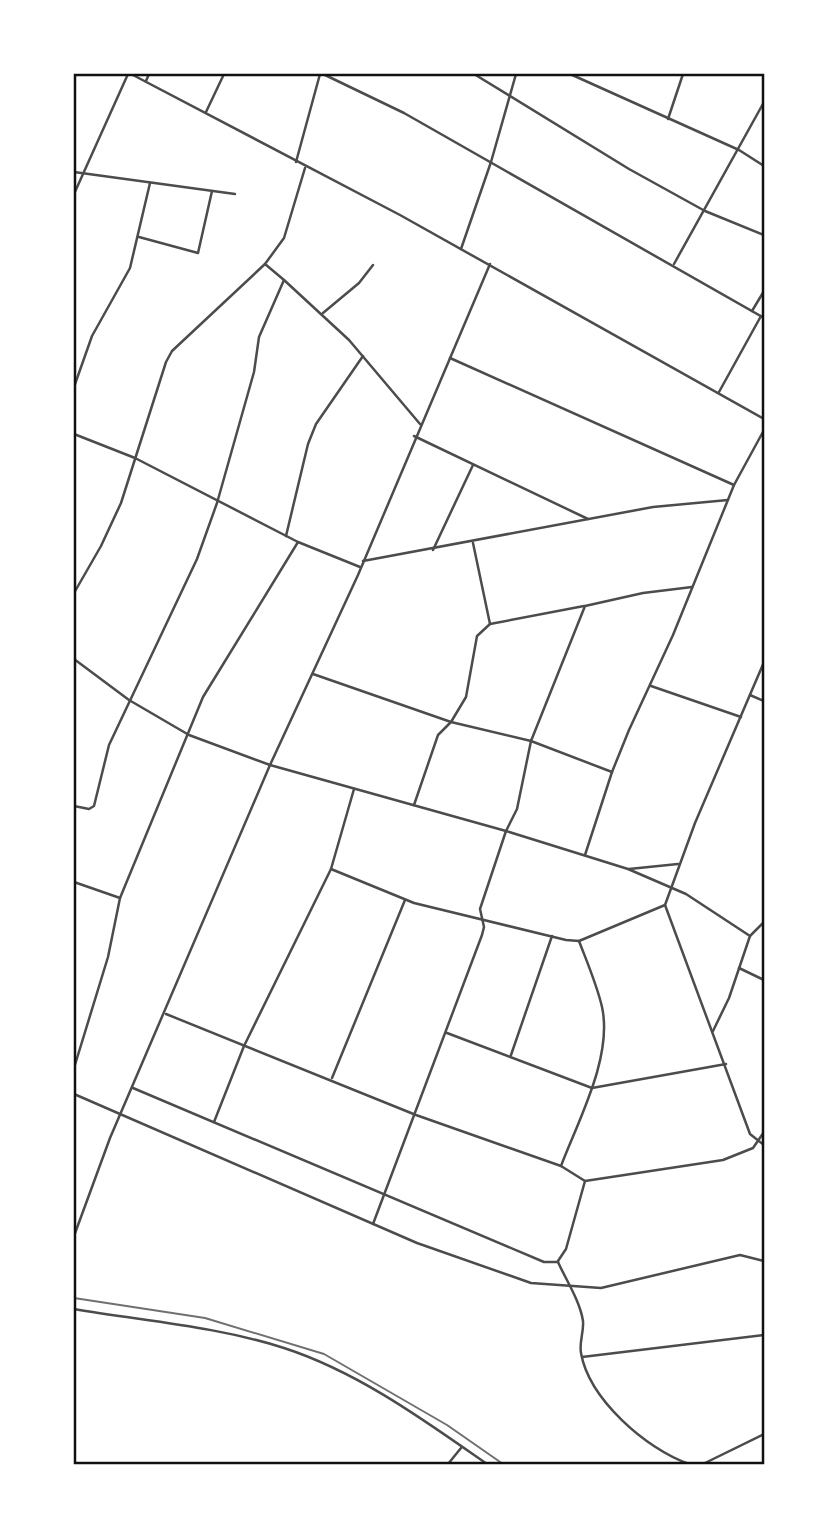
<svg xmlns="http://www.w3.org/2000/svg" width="838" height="1538" viewBox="0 0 838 1538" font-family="'Exo 2',sans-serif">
<rect width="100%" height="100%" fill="#fff"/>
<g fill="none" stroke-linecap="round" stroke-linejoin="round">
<!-- minor -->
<g stroke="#4c4c4c" stroke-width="2.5">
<path d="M 131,74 L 400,215 L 764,419"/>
<path d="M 323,74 L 404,113 L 764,318"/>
<path d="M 474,74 L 629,169 L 705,211 L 764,235"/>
<path d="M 570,74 L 739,150 L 764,166"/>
<path d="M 146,81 L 149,74"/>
<path d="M 206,112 L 224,74"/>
<path d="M 668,119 L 683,74"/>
<path d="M 296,162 L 320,74"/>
<path d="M 74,172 L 235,194"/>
<path d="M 74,194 L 128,74"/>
<path d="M 139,237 L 198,253 L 212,191"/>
<path d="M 461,249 L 491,162 L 516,74"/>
<path d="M 674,264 L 764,102"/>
<path d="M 284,280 L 349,340 L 420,424"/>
<path d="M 752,311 L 764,291"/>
<path d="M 323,313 L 359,283 L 373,265"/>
<path d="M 450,358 L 734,485"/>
<path d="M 74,387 L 92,336 L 130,268 L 150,183"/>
<path d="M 719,392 L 761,316"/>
<path d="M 74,434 L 135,458 L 298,542 L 203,697 L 120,898 L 108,957 L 74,1068"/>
<path d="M 414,436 L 588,519"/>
<path d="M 286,536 L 308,444 L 316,424 L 363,356"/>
<path d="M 298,542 L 360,567"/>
<path d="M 473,543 L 490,624 L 584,606"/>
<path d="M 433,550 L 473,465"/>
<path d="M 363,561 L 653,507 L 728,500"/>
<path d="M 74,593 L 101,546 L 121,503 L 166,362 L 172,351 L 265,264"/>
<path d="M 74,659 L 129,700 L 189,735 L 270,765 L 506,831 L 628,869 L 686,894 L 750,936"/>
<path d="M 764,662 L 695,823 L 665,905 L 750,1134 L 764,1145"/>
<path d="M 313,674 L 451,722 L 466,697 L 477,636 L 490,624"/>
<path d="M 651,686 L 741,717"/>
<path d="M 750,695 L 764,701"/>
<path d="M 414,805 L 438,735 L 451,722 L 531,741 L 585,606 L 643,593 L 692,587"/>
<path d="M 74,806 L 89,809 L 94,806 L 109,745 L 197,559 L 217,503 L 254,372 L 259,337 L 284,280 L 265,264 L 284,238 L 305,168"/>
<path d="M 585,855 L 612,772 L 629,730 L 673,635 L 734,485 L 764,430"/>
<path d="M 331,869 L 414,903 L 566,940 L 579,941 L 665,905"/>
<path d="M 629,869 L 678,864"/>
<path d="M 74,882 L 120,898"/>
<path d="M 739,968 L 764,980"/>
<path d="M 166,1014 L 416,1115 L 561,1166"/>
<path d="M 713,1031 L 729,998 L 750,936 L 764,922"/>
<path d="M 447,1033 L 592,1088 L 726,1064"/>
<path d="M 511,1055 L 552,936"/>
<path d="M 332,1078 L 405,900"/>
<path d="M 133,1088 L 544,1262 L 558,1262"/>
<path d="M 74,1094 L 417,1243 L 531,1283 L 601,1288 L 740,1255 L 764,1261"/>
<path d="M 214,1122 L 244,1046 L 331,869 L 354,789"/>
<path d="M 585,1181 L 723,1160 L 753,1148 L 764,1132"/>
<path d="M 373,1224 L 482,935 L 484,927 L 480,909 L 506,831 L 517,809 L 531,741 L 612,772"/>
<path d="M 74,1236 L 110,1138 L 270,765 L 358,575 L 490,264"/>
<path d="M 558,1261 L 566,1249 L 585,1181 L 561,1166 C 578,1121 613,1057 602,1007 C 597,985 587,962 579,941"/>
<path d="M 558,1262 C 566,1280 580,1301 583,1321 C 584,1332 579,1342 581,1353 C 589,1399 646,1449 689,1464"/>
<path d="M 74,1309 C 143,1321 216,1326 284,1348 C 358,1372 424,1420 487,1464"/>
<path d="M 582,1357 L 764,1335"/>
<path d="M 764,1396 L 764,1411"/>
<path d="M 448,1464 L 461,1448"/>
<path d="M 703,1464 L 764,1434"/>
</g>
<!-- rail -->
<path stroke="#707070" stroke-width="2" d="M 74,1298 L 205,1318 L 324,1354 L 447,1425 L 503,1464"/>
</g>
<!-- border -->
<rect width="838" height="1538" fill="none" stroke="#ffffff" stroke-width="150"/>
<rect x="75" y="75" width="688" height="1388" fill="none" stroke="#111" stroke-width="2.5"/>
</svg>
